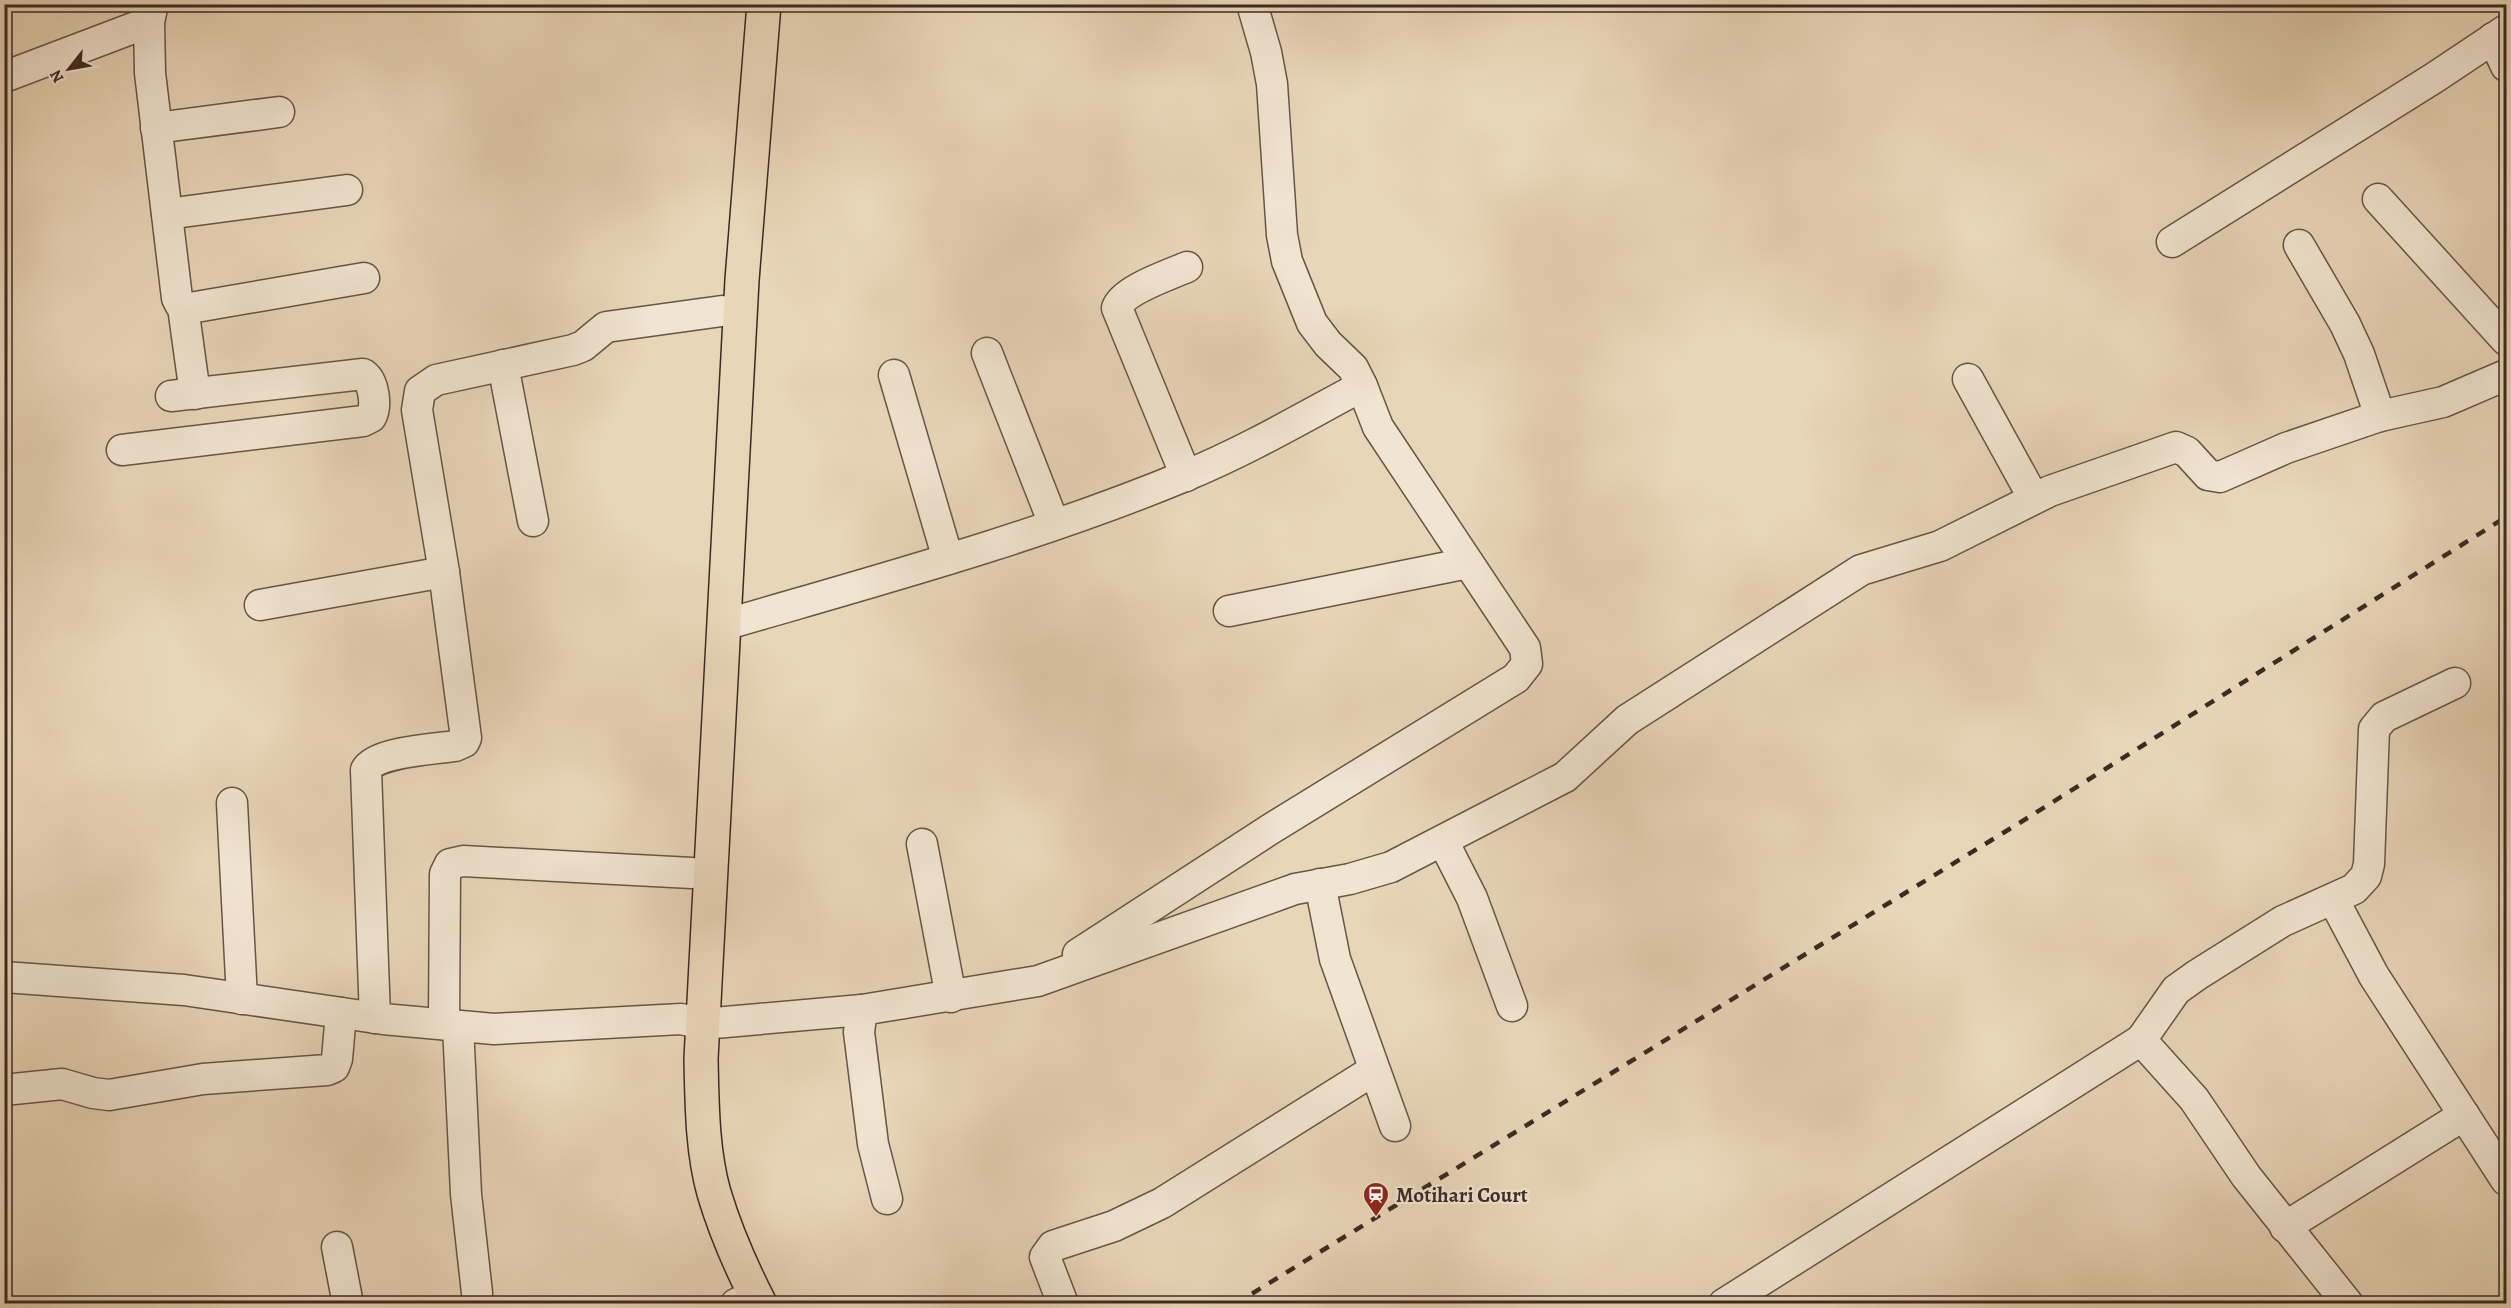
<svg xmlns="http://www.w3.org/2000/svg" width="2511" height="1308" viewBox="0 0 2511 1308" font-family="Alegreya,serif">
<rect width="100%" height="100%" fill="#e9d5b8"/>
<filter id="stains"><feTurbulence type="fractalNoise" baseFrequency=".00333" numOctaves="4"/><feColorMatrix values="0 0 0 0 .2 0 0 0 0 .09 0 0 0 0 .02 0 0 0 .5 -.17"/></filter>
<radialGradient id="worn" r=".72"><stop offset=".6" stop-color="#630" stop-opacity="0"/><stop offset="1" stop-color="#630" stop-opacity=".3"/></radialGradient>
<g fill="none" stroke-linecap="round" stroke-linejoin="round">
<defs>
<g id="minor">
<path d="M 153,4 L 149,22 L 150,73 L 177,298 L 180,304 L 190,308 L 364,278"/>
<path d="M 2493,38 L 2506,66"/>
<path d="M 4,77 L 149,22"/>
<path d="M 156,128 L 279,112"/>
<path d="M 2378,199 L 2506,340"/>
<path d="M 167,214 L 347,190"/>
<path d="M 2172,242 L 2434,78 L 2506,30"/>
<path d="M 2299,245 L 2345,324 L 2359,354 L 2380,416"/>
<path d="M 183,307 L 195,394"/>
<path d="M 987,353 L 1054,524"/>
<path d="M 503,365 L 533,521"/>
<path d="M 894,375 L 948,559"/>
<path d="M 1968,379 L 2033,497"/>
<path d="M 122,450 L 363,421 L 371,417 C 377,406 374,381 363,374 L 171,396"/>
<path d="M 1186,476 L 1117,308 C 1123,290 1169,275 1187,267"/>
<path d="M 260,605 L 444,572"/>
<path d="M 1229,611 L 1468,563"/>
<path d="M 724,625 C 878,580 1035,538 1185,476 C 1246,451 1304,417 1362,386"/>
<path d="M 232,803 L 242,999"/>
<path d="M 1443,841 L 1472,898 L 1512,1006"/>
<path d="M 922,844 L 951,997"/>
<path d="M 1320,884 L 1335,959 L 1395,1126"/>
<path d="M 2333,899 L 2374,976 L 2506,1180"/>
<path d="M 1078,954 L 1269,830 L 1516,678 L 1527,664 L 1525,648 L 1378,427 L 1362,386 L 1353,368 L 1328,344 L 1312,323 L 1287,261 L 1282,235 L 1272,84 L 1266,52 L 1252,4"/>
<path d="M 4,977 L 184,990 L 383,1019 L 494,1029 L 681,1019 L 703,1024 L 862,1010 L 1038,981 L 1295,889 L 1350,879 L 1391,867 L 1565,777 L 1627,720 L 1861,570 L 1940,546 L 2050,491 L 2176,447 L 2187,452 L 2208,475 L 2220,477 L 2286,448 L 2380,416 L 2443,402 L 2506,375"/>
<path d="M 862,1010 L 859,1032 L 873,1144 L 887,1199"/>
<path d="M 375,1018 L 366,770 C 375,752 435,749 455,746 L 464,742 L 466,738 L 444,572 L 417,410 L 420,391 L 436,380 L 573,350 L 583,346 L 606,327 L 722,311"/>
<path d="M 444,1024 L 445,874 L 450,864 L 463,861 L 692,873"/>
<path d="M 458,1026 L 466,1194 L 477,1293"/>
<path d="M 2141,1040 L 2176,990 L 2197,975 L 2283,921 L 2354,889 L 2366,876 L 2369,864 L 2374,729 L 2384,717 L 2455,683"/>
<path d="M 4,1090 L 62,1084 L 93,1093 L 109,1095 L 203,1079 L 327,1070 L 334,1067 L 337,1059 L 341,1013"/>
<path d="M 2285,1227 L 2464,1115"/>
<path d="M 337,1247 L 348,1304"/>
<path d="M 736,1304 L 740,1302"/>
<path d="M 1063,1304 L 1045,1257 L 1053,1246 L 1114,1226 L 1162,1203 L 1374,1070"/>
<path d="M 1724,1304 L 2141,1040 L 2194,1099 L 2246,1176 L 2348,1304"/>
</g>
<path id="major" d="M 760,1304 C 742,1269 725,1230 714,1193 C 702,1151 702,1103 701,1059 L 742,280 L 764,4"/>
</defs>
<!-- minor casing -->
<use href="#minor" stroke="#665648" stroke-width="33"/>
<!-- major casing -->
<use href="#major" stroke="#3b2b23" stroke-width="36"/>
<!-- minor -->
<use href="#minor" stroke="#f1e4d1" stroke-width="30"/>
<!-- major -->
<use href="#major" stroke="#e9d5b8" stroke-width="33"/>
<!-- rail -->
<path stroke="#3b2b23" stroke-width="4.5" stroke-dasharray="10 10" stroke-linecap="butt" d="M 1235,1304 L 2021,822 L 2506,517"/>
</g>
<!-- icons -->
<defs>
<symbol id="station-pin" viewBox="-11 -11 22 30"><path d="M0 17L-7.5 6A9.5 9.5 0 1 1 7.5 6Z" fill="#8f2418" stroke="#f1e4d1"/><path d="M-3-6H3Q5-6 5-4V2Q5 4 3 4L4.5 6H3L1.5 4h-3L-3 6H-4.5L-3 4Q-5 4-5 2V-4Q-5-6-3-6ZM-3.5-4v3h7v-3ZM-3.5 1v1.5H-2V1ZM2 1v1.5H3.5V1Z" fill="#fff"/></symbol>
</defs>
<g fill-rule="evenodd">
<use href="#station-pin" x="1361" y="1180" width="30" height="40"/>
</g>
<g text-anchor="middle" stroke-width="4.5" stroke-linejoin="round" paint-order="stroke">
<!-- poi labels -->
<g font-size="21" font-weight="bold" fill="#3b2b23" stroke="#f1e4d1" text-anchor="start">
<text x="1396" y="1202">Motihari Court</text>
</g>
</g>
<!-- margin -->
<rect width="2511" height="1308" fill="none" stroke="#e9d5b8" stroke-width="24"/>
<rect x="6" y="6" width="2499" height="1296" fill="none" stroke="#3b2b23" stroke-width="3"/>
<rect x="12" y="12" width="2487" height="1284" fill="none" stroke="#3b2b23" stroke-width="1.5"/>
<!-- north arrow -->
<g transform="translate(69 69) rotate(239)" stroke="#f1e4d1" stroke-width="4.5" paint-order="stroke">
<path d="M0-4.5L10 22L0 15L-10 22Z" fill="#3b2b23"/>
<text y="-9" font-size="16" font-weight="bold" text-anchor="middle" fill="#3b2b23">N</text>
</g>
<rect width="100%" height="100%" filter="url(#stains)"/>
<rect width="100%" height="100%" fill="url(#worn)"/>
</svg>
